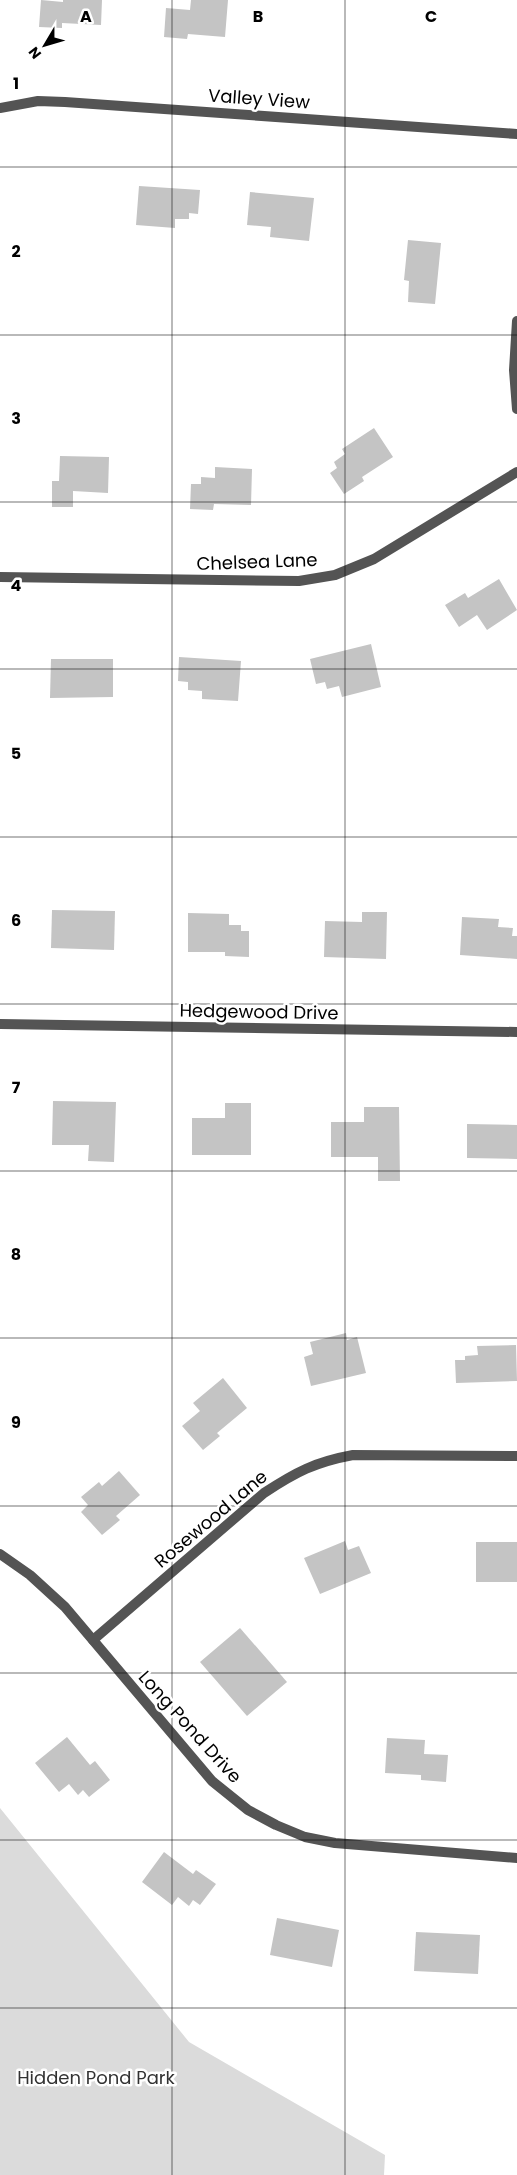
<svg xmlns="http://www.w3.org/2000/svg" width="517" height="2175" viewBox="0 0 517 2175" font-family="Poppins,sans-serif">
<rect width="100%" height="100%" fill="#fff"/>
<!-- green -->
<path fill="#dbdbdb" d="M 0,1808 L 189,2042 L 385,2155 L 384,2175 L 0,2175 Z"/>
<!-- building -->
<g fill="#c4c4c4">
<path d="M 41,0 L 63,2 L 63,0 L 102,0 L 101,25 L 62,23 L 62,28 L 39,27 Z"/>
<path d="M 191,0 L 228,0 L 225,37 L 188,34 L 187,39 L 164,37 L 166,8 L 190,10 Z"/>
<path d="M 139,186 L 200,190 L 198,214 L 189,213 L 189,219 L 175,219 L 175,228 L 136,225 Z"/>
<path d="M 250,192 L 314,198 L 309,241 L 270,237 L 271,227 L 247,225 Z"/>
<path d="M 408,240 L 441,243 L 435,304 L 408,302 L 409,281 L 404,280 Z"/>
<path d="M 374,428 L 393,457 L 362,477 L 364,481 L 344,494 L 330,473 L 337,468 L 334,462 L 345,454 L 342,449 Z"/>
<path d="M 60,456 L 109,457 L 108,493 L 73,491 L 73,507 L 52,507 L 52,481 L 59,481 Z"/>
<path d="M 215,467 L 252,469 L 251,505 L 214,504 L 213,510 L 190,509 L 191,484 L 201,484 L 201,477 L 215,478 Z"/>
<path d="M 499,579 L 517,610 L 487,630 L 477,615 L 459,627 L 445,605 L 465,593 L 468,598 Z"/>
<path d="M 371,644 L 381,687 L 342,697 L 339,686 L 327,689 L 325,682 L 316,684 L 310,659 Z"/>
<path d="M 179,657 L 241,661 L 238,701 L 202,699 L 202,691 L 188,690 L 188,682 L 178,681 Z"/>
<path d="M 51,659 L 113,659 L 113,697 L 50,698 Z"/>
<path d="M 52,910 L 115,911 L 114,950 L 51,948 Z"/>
<path d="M 362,912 L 387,912 L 386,959 L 324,957 L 325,921 L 362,922 Z"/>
<path d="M 188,913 L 229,914 L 229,925 L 241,925 L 241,931 L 249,931 L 249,957 L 225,956 L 225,952 L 188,952 Z"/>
<path d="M 462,917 L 499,919 L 498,927 L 513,928 L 512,936 L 517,936 L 517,959 L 460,955 Z"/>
<path d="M 53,1101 L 116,1102 L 114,1162 L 88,1161 L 89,1145 L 52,1145 Z"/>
<path d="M 225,1103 L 251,1103 L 251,1155 L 192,1155 L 192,1118 L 225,1118 Z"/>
<path d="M 364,1107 L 399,1107 L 400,1181 L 378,1181 L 378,1157 L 331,1157 L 331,1122 L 364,1122 Z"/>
<path d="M 467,1124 L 517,1125 L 517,1159 L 467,1158 Z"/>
<path d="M 346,1333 L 347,1340 L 357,1337 L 366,1373 L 311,1386 L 304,1357 L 313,1354 L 310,1342 Z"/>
<path d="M 516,1345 L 517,1381 L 456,1383 L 455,1360 L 465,1360 L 465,1356 L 478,1355 L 477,1346 Z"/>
<path d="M 223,1378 L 247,1408 L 217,1433 L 220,1436 L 203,1450 L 182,1426 L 200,1411 L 193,1403 Z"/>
<path d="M 119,1471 L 140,1495 L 116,1516 L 120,1520 L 102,1535 L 81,1512 L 88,1505 L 81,1497 L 99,1482 L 102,1486 Z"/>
<path d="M 345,1541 L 348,1550 L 359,1546 L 371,1573 L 320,1594 L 304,1558 Z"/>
<rect x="476" y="1542" width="41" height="40"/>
<path d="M 240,1628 L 287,1682 L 247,1716 L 200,1662 Z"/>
<path d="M 67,1737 L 90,1765 L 95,1761 L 110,1780 L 89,1797 L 83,1790 L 78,1795 L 69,1784 L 59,1792 L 35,1763 Z"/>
<path d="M 387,1738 L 425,1740 L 424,1754 L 448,1755 L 446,1782 L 421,1780 L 421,1775 L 385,1773 Z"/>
<path d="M 164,1852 L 193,1874 L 196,1870 L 216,1884 L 200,1905 L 193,1900 L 189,1906 L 178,1897 L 172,1905 L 142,1882 Z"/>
<path d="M 277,1918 L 339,1930 L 332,1967 L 270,1955 Z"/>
<path d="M 416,1932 L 480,1935 L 478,1974 L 414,1971 Z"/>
</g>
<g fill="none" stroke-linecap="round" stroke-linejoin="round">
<!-- street -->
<g stroke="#545454" stroke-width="10">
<path d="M 0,108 L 38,101 L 65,102 L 517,134"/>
<path d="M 517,321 L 514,370 L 517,409"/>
<path d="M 0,577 L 299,581 L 335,575 L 374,559 L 517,472"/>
<path d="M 0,1024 L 517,1032"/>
<path d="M 0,1554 L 30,1575 L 65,1607 L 212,1781 L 248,1810 L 276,1825 L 305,1837 L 335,1843 L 517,1858"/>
<path d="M 93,1640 L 264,1493 C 296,1472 315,1462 353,1455 L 517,1456"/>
</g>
</g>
<!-- grid -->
<path fill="none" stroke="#000" stroke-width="1" stroke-opacity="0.55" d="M 172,0 L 172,2175M 345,0 L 345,2175M 0,167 L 517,167M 0,335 L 517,335M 0,502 L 517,502M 0,669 L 517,669M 0,837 L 517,837M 0,1004 L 517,1004M 0,1171 L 517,1171M 0,1338 L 517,1338M 0,1506 L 517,1506M 0,1673 L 517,1673M 0,1840 L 517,1840M 0,2008 L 517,2008"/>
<g text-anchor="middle" stroke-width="5" stroke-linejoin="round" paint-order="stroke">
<!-- street labels -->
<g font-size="18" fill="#000" stroke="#fff">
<text transform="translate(259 99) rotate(4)" y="6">Valley View</text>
<text transform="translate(257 562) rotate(-2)" y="6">Chelsea Lane</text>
<text transform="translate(259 1012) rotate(1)" y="6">Hedgewood Drive</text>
<text transform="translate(211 1519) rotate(-40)" y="6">Rosewood Lane</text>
<text transform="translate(190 1727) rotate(48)" y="6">Long Pond Drive</text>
</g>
<!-- park labels -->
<g font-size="18" fill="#323232" stroke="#fff">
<text x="96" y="2084">Hidden Pond Park</text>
</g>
</g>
<g font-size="16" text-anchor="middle" font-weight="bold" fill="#000" stroke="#fff" stroke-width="5" stroke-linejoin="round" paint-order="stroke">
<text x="86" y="22">A</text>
<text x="258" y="22">B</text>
<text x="431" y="22">C</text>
<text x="16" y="89">1</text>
<text x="16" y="257">2</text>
<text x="16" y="424">3</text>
<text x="16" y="591">4</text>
<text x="16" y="759">5</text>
<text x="16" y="926">6</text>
<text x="16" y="1093">7</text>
<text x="16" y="1260">8</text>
<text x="16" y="1428">9</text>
</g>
<!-- north arrow -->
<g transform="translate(45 45) rotate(232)" stroke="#ffffff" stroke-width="4" paint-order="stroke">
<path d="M0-4L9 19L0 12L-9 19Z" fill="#000000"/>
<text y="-8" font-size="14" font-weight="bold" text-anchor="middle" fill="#000000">N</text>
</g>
</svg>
